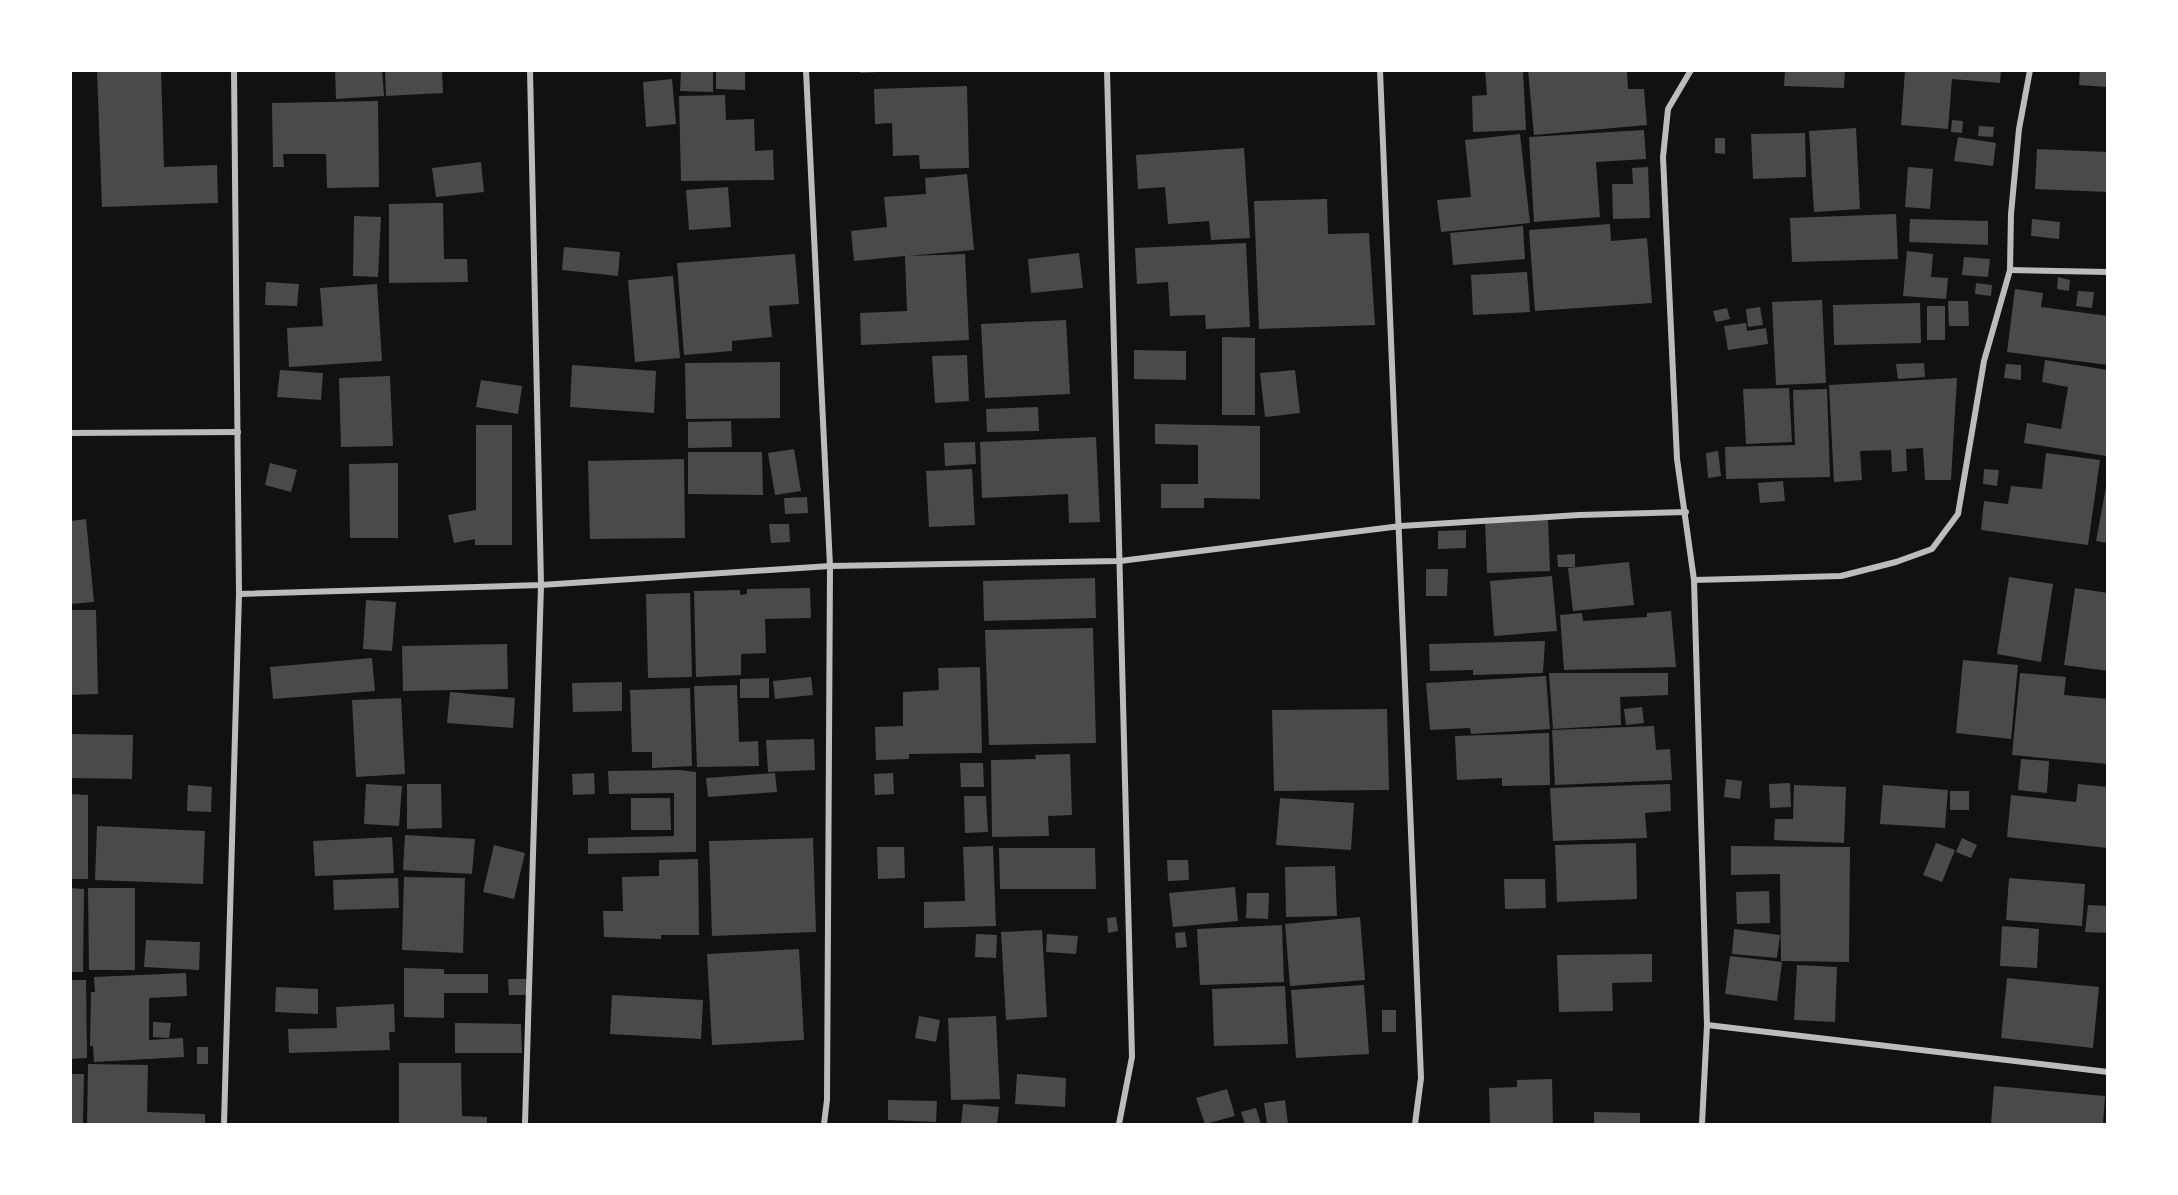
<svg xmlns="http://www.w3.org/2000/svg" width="2178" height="1195" viewBox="0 0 2178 1195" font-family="'Nunito Sans',sans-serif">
<rect width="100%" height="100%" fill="#111"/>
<!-- building -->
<g fill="#4a4a4a">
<path d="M 97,70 L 161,70 L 164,167 L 217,165 L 218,203 L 102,207 Z"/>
<path d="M 335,70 L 382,70 L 384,96 L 336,99 Z"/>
<path d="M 385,70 L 442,70 L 443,93 L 386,96 Z"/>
<path d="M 716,70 L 745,71 L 745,90 L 716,89 Z"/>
<path d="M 860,70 L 880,70 L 880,72 L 860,73 Z"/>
<path d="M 1485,70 L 1523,70 L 1526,130 L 1473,132 L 1472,96 L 1487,95 Z"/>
<path d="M 1528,70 L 1627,70 L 1628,89 L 1644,89 L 1647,125 L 1534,135 Z"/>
<path d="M 1785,70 L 1845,70 L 1844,88 L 1784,86 Z"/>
<path d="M 1905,70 L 2001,70 L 2000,83 L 1952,79 L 1948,129 L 1901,125 Z"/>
<path d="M 2080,70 L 2108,70 L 2108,87 L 2079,85 Z"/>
<path d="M 681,71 L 713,72 L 713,92 L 680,91 Z"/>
<path d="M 672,79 L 676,124 L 646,127 L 643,82 Z"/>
<path d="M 967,86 L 969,168 L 920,169 L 919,155 L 893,156 L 892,123 L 875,124 L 874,89 Z"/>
<path d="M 725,95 L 726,120 L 754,119 L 755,151 L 773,150 L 774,180 L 681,181 L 679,96 Z"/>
<path d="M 378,101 L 379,187 L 327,188 L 326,154 L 283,154 L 284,167 L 273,167 L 272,103 Z"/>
<path d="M 1952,120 L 1963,121 L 1962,133 L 1951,132 Z"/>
<path d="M 1979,126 L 1994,127 L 1993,137 L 1978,136 Z"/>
<path d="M 1856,128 L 1860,209 L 1814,212 L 1809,131 Z"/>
<path d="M 1644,130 L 1646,159 L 1596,162 L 1600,217 L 1534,222 L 1529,137 Z"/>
<path d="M 1805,133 L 1806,177 L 1753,179 L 1751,134 Z"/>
<path d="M 1520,134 L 1530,223 L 1441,232 L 1437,200 L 1471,197 L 1465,140 Z"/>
<path d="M 1958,137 L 1996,143 L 1993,166 L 1954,161 Z"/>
<path d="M 1715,138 L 1725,138 L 1725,154 L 1715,153 Z"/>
<path d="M 1244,148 L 1250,238 L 1211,240 L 1209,221 L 1168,224 L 1165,187 L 1138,189 L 1136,155 Z"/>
<path d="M 2037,149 L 2108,152 L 2108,192 L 2035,189 Z"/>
<path d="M 481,162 L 484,192 L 436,197 L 432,168 Z"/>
<path d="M 1648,167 L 1650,218 L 1613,219 L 1612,184 L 1633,184 L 1632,168 Z"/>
<path d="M 1908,167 L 1933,169 L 1930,209 L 1905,207 Z"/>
<path d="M 967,174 L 974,250 L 907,256 L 965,254 L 969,340 L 861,345 L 860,313 L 907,311 L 905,256 L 854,261 L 851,231 L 887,227 L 884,197 L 926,194 L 925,178 Z"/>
<path d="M 728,187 L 731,227 L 689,230 L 686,190 Z"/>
<path d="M 1327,199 L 1328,234 L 1369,233 L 1375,325 L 1259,329 L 1254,201 Z"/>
<path d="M 433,203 L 443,203 L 444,259 L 467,259 L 468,282 L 389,283 L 389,204 Z"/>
<path d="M 1896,214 L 1898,259 L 1792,262 L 1790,218 Z"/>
<path d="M 354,216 L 381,217 L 378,277 L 353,276 Z"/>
<path d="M 1910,219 L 1988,221 L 1988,245 L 1909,242 Z"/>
<path d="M 2032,219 L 2060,222 L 2059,239 L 2031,236 Z"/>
<path d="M 1610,224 L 1611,241 L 1647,238 L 1652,303 L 1535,311 L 1529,230 Z"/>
<path d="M 1523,226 L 1525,259 L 1453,265 L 1450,233 Z"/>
<path d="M 1246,243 L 1250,327 L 1206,329 L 1205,315 L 1170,316 L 1168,282 L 1137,284 L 1135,248 Z"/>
<path d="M 564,247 L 620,252 L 618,276 L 562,270 Z"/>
<path d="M 1907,251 L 1933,254 L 1931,277 L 1948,278 L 1946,299 L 1903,296 Z"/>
<path d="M 1079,253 L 1083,288 L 1031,293 L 1028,259 Z"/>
<path d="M 795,254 L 799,304 L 769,306 L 772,337 L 732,341 L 732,351 L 684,355 L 677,263 Z"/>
<path d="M 1964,257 L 1990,259 L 1988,277 L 1962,275 Z"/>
<path d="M 1527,272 L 1530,312 L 1473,315 L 1471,275 Z"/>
<path d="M 673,276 L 680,358 L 635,362 L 628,280 Z"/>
<path d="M 2058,277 L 2070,280 L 2069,291 L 2057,289 Z"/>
<path d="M 266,282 L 299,284 L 297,306 L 265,305 Z"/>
<path d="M 1976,283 L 1992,285 L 1991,296 L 1975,294 Z"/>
<path d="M 377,284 L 382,361 L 289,367 L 287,328 L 323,326 L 320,288 Z"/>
<path d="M 2015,289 L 2043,293 L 2041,307 L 2108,316 L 2108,365 L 2007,352 Z"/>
<path d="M 2078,291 L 2094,292 L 2092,308 L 2076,306 Z"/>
<path d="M 1822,300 L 1826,383 L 1776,385 L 1772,302 Z"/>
<path d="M 1948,301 L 1968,301 L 1969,326 L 1949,326 Z"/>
<path d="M 1920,303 L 1921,343 L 1834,345 L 1833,305 Z"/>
<rect x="1927" y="306" width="18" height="34"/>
<path d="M 1760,307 L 1763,325 L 1748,327 L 1746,309 Z"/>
<path d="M 1727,308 L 1730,319 L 1716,322 L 1713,311 Z"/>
<path d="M 1066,320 L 1070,394 L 985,398 L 981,324 Z"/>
<path d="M 1746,323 L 1747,331 L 1766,328 L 1768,344 L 1728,350 L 1724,326 Z"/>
<path d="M 1222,337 L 1255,338 L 1255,415 L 1222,415 Z"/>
<path d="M 1134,350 L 1186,351 L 1186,380 L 1134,379 Z"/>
<path d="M 967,355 L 969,401 L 935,403 L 932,356 Z"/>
<path d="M 2045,360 L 2108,370 L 2106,456 L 2024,443 L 2027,423 L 2061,429 L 2068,387 L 2042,382 Z"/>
<path d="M 780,362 L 780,418 L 686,419 L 685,363 Z"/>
<path d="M 1924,363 L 1925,377 L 1898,379 L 1896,364 Z"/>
<path d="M 2006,364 L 2021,365 L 2021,380 L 2004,378 Z"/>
<path d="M 572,365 L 656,371 L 654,413 L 570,407 Z"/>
<path d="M 280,370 L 323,373 L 321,400 L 277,397 Z"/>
<path d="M 1295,370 L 1300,413 L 1265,417 L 1260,373 Z"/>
<path d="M 390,376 L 393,446 L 341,447 L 339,378 Z"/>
<path d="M 1957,378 L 1951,480 L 1925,480 L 1923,448 L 1906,449 L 1907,471 L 1892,472 L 1891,450 L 1860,451 L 1862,480 L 1834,482 L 1829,385 Z"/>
<path d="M 481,380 L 522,386 L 518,414 L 476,407 Z"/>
<path d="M 1789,388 L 1792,442 L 1746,444 L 1743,389 Z"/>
<path d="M 1827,389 L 1830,477 L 1726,479 L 1725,447 L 1795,445 L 1793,390 Z"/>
<path d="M 1038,407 L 1039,431 L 987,432 L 986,409 Z"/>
<path d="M 731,421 L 732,447 L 688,448 L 688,422 Z"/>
<path d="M 1155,424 L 1260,426 L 1260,499 L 1204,498 L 1204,508 L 1161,508 L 1161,484 L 1198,484 L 1198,445 L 1155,444 Z"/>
<path d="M 476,425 L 512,425 L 512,545 L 475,545 L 475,539 L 454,543 L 448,515 L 476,510 Z"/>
<path d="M 1096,437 L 1100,522 L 1069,523 L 1068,494 L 982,498 L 980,442 Z"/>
<path d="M 975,442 L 976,464 L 945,466 L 944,443 Z"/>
<path d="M 794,449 L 801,491 L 775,495 L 768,453 Z"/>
<path d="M 1718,451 L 1721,476 L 1708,478 L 1706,453 Z"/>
<path d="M 688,452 L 762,452 L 763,495 L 688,494 Z"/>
<path d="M 2046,453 L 2100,460 L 2088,545 L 1981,530 L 1984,501 L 2008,504 L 2011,486 L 2042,489 Z"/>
<path d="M 684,459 L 685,538 L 590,539 L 588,461 Z"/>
<path d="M 270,463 L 297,470 L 291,492 L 265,485 Z"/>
<path d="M 398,463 L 398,538 L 350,538 L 349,464 Z"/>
<path d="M 972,469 L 975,525 L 929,527 L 926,471 Z"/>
<path d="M 1984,469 L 1999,470 L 1997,486 L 1983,484 Z"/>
<path d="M 1783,481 L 1785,501 L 1760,503 L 1758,483 Z"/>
<path d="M 2106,487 L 2108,487 L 2108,543 L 2096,541 Z"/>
<path d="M 807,497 L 808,513 L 785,514 L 784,498 Z"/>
<path d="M 86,519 L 94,602 L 70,604 L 70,521 Z"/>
<path d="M 1548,519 L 1550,571 L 1487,573 L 1485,521 Z"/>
<path d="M 769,524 L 789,524 L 790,542 L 771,543 Z"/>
<path d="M 1466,530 L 1466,548 L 1438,549 L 1438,531 Z"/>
<path d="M 1575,554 L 1575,567 L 1558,567 L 1557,555 Z"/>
<path d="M 1629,562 L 1634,605 L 1573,611 L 1568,568 Z"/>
<path d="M 1426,569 L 1448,569 L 1447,596 L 1426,596 Z"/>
<path d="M 1552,576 L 1557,631 L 1494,636 L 1490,581 Z"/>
<path d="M 2009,577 L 2053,584 L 2041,662 L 1997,654 Z"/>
<path d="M 1095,578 L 1096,618 L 984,621 L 983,581 Z"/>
<path d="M 810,588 L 811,618 L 765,619 L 766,653 L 741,654 L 741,675 L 696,677 L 694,591 L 740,590 L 740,595 L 747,594 L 747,589 Z"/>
<path d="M 2075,588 L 2108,593 L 2108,671 L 2064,665 Z"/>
<path d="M 690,593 L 692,677 L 648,678 L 646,594 Z"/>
<path d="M 366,600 L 396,602 L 392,651 L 363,649 Z"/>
<path d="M 70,610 L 96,610 L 98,694 L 70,695 Z"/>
<path d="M 1671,611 L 1676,667 L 1564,670 L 1560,615 L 1582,613 L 1583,621 L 1647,617 L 1647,613 Z"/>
<path d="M 1093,628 L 1096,743 L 989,745 L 985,630 Z"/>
<path d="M 1545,641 L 1543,673 L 1473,675 L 1473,670 L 1430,671 L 1429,644 Z"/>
<path d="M 507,644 L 508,689 L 403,691 L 402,646 Z"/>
<path d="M 372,658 L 375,691 L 273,699 L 270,667 Z"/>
<path d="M 1963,660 L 2018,665 L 2011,739 L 1956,733 Z"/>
<path d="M 980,667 L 982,753 L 909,754 L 909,759 L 876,760 L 875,727 L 903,726 L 903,692 L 939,690 L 938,668 Z"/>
<path d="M 1549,673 L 1668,673 L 1668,695 L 1620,697 L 1621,725 L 1553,729 Z"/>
<path d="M 2020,673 L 2066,677 L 2064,695 L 2108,699 L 2108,764 L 2012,755 Z"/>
<path d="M 1546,676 L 1550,729 L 1471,734 L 1470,728 L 1430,730 L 1426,683 Z"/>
<path d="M 811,677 L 813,695 L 775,699 L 773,681 Z"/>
<path d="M 769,678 L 769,698 L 740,698 L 740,679 Z"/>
<path d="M 622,682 L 622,711 L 573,712 L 572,683 Z"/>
<path d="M 737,685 L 739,742 L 758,741 L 759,766 L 697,767 L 694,686 Z"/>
<path d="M 690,688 L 692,766 L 652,768 L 652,752 L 632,752 L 630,690 Z"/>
<path d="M 450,692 L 515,698 L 513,728 L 447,723 Z"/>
<path d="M 401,698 L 405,774 L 356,777 L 352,700 Z"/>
<path d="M 1642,707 L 1644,723 L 1626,725 L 1624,709 Z"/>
<path d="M 1387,709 L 1389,790 L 1274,791 L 1272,710 Z"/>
<path d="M 1654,726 L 1656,750 L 1670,749 L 1672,780 L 1555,785 L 1552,730 Z"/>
<path d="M 1549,733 L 1550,785 L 1502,786 L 1502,778 L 1457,780 L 1455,736 Z"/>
<path d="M 70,734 L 133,735 L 132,779 L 70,778 Z"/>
<path d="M 814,739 L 815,770 L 768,772 L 766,740 Z"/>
<path d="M 1070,754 L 1072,815 L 1048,816 L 1049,836 L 992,837 L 991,760 L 1036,759 L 1035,755 Z"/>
<path d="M 2021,759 L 2049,761 L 2047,793 L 2018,790 Z"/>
<path d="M 960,763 L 983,763 L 984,787 L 961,787 Z"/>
<path d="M 680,770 L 696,772 L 696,852 L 588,854 L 588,838 L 674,836 L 674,793 L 609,794 L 608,771 Z"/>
<path d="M 594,773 L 595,794 L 573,795 L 572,774 Z"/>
<path d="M 775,773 L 777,792 L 708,797 L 706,778 Z"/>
<path d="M 893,773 L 894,794 L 875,795 L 874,774 Z"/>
<path d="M 1726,779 L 1742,781 L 1740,799 L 1724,797 Z"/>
<path d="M 1790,783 L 1791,807 L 1770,808 L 1769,784 Z"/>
<path d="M 366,784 L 402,786 L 399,826 L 364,824 Z"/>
<path d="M 407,784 L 441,784 L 442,828 L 407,829 Z"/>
<path d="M 1670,784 L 1671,811 L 1645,813 L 1647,838 L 1553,841 L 1550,788 Z"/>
<path d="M 2078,784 L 2108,787 L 2108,848 L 2007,837 L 2011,795 L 2076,802 Z"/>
<path d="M 188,785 L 212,787 L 211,812 L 187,811 Z"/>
<path d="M 1794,785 L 1846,787 L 1844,843 L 1774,840 L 1775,819 L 1793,819 Z"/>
<path d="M 1883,785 L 1948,790 L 1945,828 L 1880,824 Z"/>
<rect x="1950" y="791" width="19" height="19"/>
<path d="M 70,794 L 88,795 L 88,879 L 70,879 Z"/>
<path d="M 964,796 L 986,796 L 988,832 L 965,833 Z"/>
<path d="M 631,798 L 670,798 L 671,830 L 631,830 Z"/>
<path d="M 1280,798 L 1354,803 L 1351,850 L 1276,845 Z"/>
<path d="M 97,826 L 205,831 L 203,884 L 95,880 Z"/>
<path d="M 405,835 L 475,839 L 472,874 L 403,870 Z"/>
<path d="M 392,837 L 394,873 L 315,876 L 313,841 Z"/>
<path d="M 813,838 L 816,932 L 712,936 L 709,841 Z"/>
<path d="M 1962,838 L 1977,845 L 1971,858 L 1956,852 Z"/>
<path d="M 1636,843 L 1637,899 L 1557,902 L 1555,845 Z"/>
<path d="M 1936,843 L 1955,850 L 1942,882 L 1923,875 Z"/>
<path d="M 494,845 L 525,853 L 514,899 L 483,892 Z"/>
<path d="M 993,846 L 996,926 L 924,928 L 924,902 L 965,901 L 963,847 Z"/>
<path d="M 1731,846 L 1850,847 L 1849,962 L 1781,961 L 1780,874 L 1731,875 Z"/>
<path d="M 877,847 L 904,847 L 905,878 L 878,879 Z"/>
<path d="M 999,848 L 1095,848 L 1096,889 L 1000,889 Z"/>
<path d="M 698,859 L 699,935 L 661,935 L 661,939 L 604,937 L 603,911 L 623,911 L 622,877 L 659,876 L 659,860 Z"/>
<path d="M 1167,860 L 1188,860 L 1189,880 L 1168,881 Z"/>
<path d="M 1335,866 L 1337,916 L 1286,917 L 1285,867 Z"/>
<path d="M 404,877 L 465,878 L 463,953 L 402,950 Z"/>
<path d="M 398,878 L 399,908 L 334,910 L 333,880 Z"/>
<path d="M 2009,878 L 2085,884 L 2082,926 L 2006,920 Z"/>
<path d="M 1504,879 L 1545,879 L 1546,908 L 1505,909 Z"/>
<path d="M 1235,887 L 1238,921 L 1173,927 L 1169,893 Z"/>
<path d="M 70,888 L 84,889 L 83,972 L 70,972 Z"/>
<path d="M 88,888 L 135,888 L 135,970 L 89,970 Z"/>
<path d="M 1769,891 L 1770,923 L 1737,924 L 1736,892 Z"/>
<path d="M 1247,893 L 1269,893 L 1268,919 L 1246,918 Z"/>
<path d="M 2088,905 L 2108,906 L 2108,933 L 2085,932 Z"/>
<path d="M 1116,917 L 1118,931 L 1108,933 L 1107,918 Z"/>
<path d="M 1360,917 L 1365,980 L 1290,986 L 1285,924 Z"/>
<path d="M 1282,925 L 1284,982 L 1200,985 L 1197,929 Z"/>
<path d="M 2002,926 L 2039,929 L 2037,968 L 2000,966 Z"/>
<path d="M 1734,929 L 1780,935 L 1777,958 L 1732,954 Z"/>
<path d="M 1042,930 L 1047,1017 L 1006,1020 L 1001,932 Z"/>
<path d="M 1185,932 L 1187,947 L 1176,948 L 1175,933 Z"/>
<path d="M 976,934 L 997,935 L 996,958 L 975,957 Z"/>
<path d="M 1047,934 L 1078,936 L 1076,954 L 1046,952 Z"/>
<path d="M 146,940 L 200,942 L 199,970 L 144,967 Z"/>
<path d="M 799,949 L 804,1040 L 712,1045 L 707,954 Z"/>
<path d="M 1652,954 L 1652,982 L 1612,983 L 1613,1011 L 1559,1012 L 1557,955 Z"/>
<path d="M 1730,956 L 1782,962 L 1777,1001 L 1725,994 Z"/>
<path d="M 1797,965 L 1837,967 L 1835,1022 L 1794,1020 Z"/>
<path d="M 404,968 L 444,969 L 444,974 L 488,974 L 488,993 L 444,993 L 444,1018 L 404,1017 Z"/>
<path d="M 186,973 L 187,996 L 149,998 L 149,1040 L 183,1038 L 184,1057 L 94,1062 L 93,1046 L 90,1046 L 91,992 L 95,992 L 94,977 Z"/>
<path d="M 2007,978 L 2099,987 L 2093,1048 L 2001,1038 Z"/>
<path d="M 508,979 L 527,979 L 527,995 L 509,995 Z"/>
<path d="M 70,980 L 86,980 L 87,1058 L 70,1059 Z"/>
<path d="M 1364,985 L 1369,1054 L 1296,1058 L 1291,990 Z"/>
<path d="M 1285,986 L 1288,1044 L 1214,1046 L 1212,989 Z"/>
<path d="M 276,987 L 318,989 L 318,1014 L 275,1012 Z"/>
<path d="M 612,995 L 703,1000 L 701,1039 L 610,1034 Z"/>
<path d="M 394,1004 L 395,1032 L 389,1032 L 390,1050 L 289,1053 L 288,1029 L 337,1028 L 336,1007 Z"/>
<rect x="1382" y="1010" width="14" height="22"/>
<path d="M 919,1016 L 940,1020 L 936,1042 L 915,1038 Z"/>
<path d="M 996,1016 L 1000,1099 L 951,1100 L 948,1018 Z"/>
<path d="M 153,1022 L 171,1023 L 169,1038 L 153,1037 Z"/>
<path d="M 455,1023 L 521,1024 L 522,1053 L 455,1053 Z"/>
<rect x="197" y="1047" width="11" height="17"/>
<path d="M 399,1063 L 461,1063 L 462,1116 L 487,1117 L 487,1124 L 399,1124 Z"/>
<path d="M 88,1064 L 148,1065 L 147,1112 L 205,1114 L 205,1124 L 87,1124 Z"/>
<path d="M 70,1074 L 84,1074 L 83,1124 L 70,1124 Z"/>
<path d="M 1017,1074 L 1066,1078 L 1065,1107 L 1015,1104 Z"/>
<path d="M 1552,1079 L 1553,1124 L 1490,1124 L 1489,1088 L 1517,1087 L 1517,1080 Z"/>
<path d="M 1994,1086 L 2105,1096 L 2103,1124 L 1991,1124 Z"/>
<path d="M 1227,1089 L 1235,1116 L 1205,1124 L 1196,1098 Z"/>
<path d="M 888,1100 L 937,1101 L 936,1122 L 888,1120 Z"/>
<path d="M 1285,1100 L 1288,1124 L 1267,1124 L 1264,1103 Z"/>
<path d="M 963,1104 L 999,1107 L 997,1124 L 961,1124 Z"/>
<path d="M 1256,1108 L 1261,1124 L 1245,1124 L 1241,1112 Z"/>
<path d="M 1594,1112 L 1640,1113 L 1640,1124 L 1594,1124 Z"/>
</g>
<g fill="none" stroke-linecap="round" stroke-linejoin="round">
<!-- minor -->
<g stroke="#bcbcbc" stroke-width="6">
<path d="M 806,70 L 830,566 L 827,1100 L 824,1124"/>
<path d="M 1107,70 L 1132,1057 L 1119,1124"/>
<path d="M 1380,70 L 1421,1078 L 1415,1124"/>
<path d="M 1691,70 L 1668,109 L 1663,157 L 1677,459 L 1694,580 L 1707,1025 L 1702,1124"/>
<path d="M 2010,270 L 2108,272"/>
<path d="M 70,433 L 238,432"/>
<path d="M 1694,580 L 1841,576 L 1896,562 L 1932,549 L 1958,514 L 1984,361 L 2010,270 L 2011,214 L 2019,129 L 2030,70"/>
<path d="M 239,594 L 541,585 L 830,566 L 1120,561 L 1401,526 L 1579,515 L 1686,512"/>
<path d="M 1707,1025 L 2108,1072"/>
<path d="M 224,1124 L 239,594 L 234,70"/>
<path d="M 525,1124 L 541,585 L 530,70"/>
</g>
</g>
<!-- border -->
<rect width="2178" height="1195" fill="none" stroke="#ffffff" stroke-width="144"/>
</svg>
